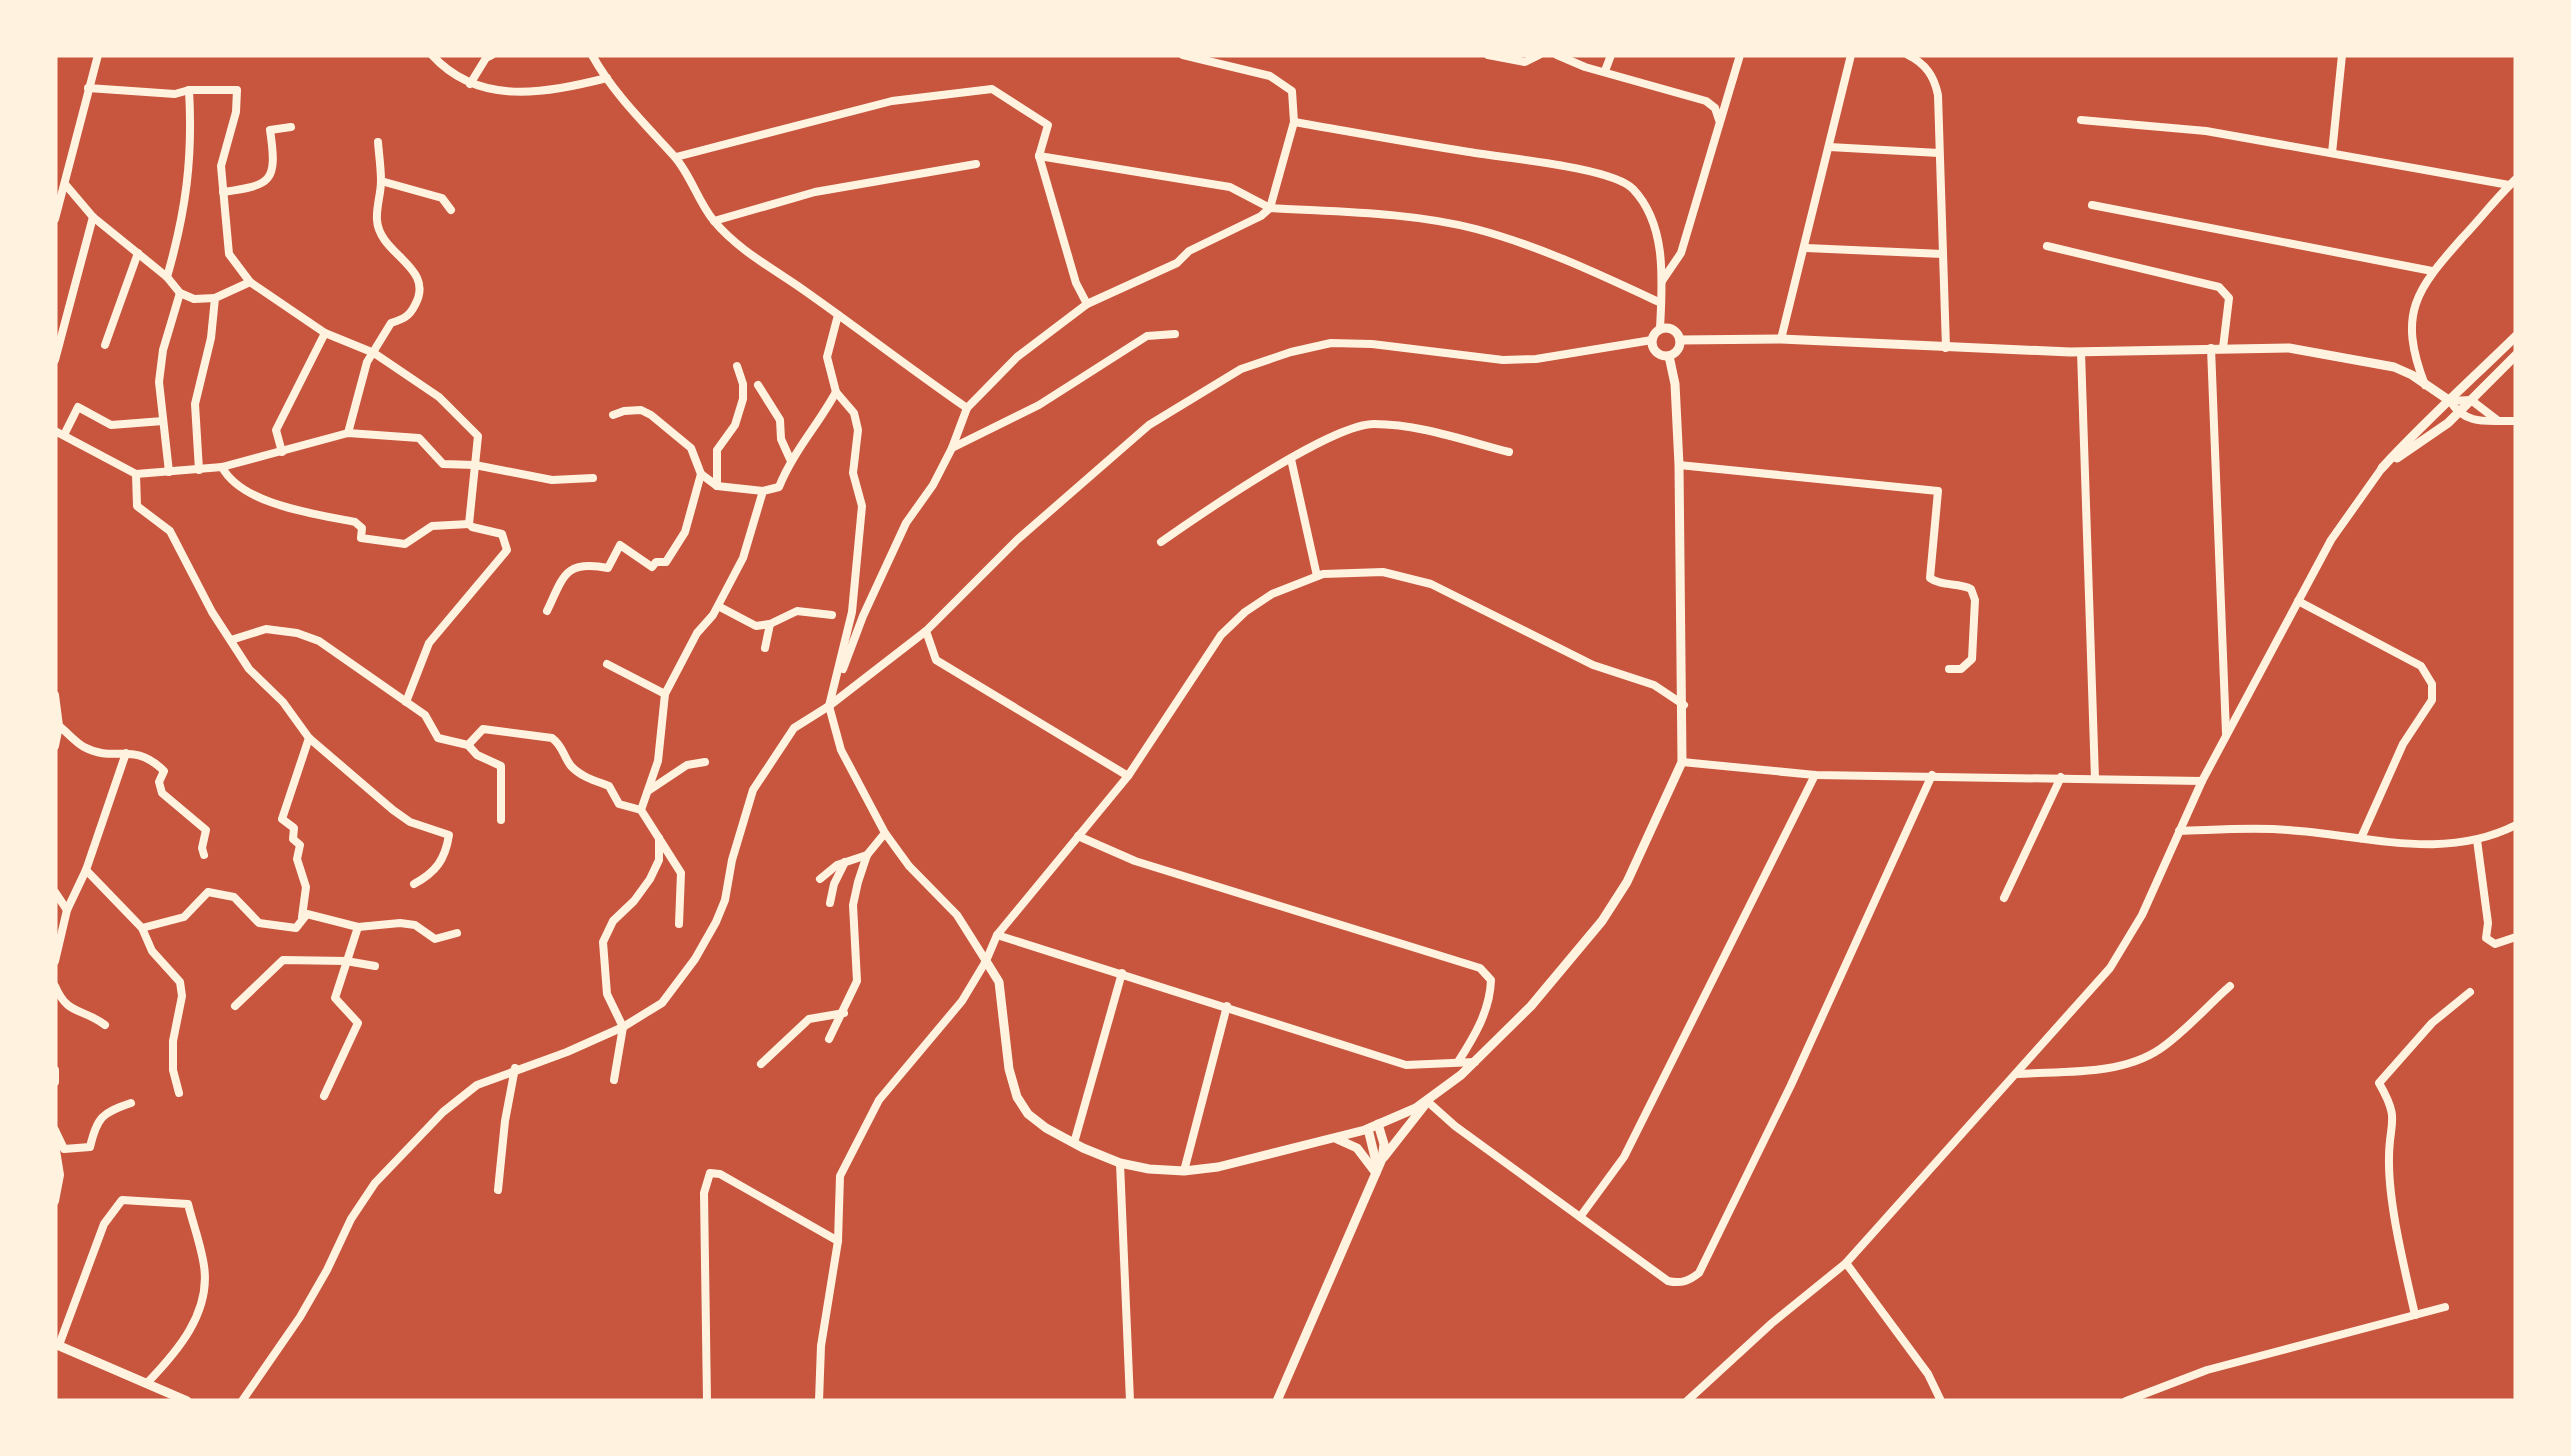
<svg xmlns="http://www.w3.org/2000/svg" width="2571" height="1456" viewBox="0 0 2571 1456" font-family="Karla,sans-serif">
<rect width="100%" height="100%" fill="#c8553d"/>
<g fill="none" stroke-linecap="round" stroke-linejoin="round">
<!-- minor -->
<g stroke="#fff3e0" stroke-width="8">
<path d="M 432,55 C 479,107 546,93 607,78"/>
<path d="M 592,55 C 613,93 645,124 674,156 C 691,175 698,202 714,221 C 739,251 774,269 805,291 C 859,329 912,370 967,408"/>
<path d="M 1183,55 L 1270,76 L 1292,91 L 1294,122 L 1270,208"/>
<path d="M 1488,55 L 1525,62 L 1539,55"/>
<path d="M 1557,55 L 1585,67 L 1706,101 L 1715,108 L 1719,120"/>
<path d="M 1908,55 C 1926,64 1934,76 1938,95 L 1946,348"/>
<path d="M 1605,71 L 1611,55"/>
<path d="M 470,84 L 486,58 L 492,55"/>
<path d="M 88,88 L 175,94 L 189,90 L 237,90 L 236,112 L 221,166 L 229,254 L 250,282 L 215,298 L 211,338 L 195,404 L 199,470"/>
<path d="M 2081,120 L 2206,131 L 2509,185"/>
<path d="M 1294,122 C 1352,132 1411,143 1469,152 C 1503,158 1612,167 1633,189 C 1668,226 1662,284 1660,329"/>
<path d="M 1829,147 L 1939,153"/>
<path d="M 2332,153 L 2342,55"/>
<path d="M 1039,156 L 1230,187 L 1270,208"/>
<path d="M 676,157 L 892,101 L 992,89 L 1048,125 L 1039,156"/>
<path d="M 381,181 L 442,198 L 451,210"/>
<path d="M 65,184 L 93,217 L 167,277 L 180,293 L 194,299 L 215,298"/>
<path d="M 223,192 C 271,185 278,183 270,130 L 291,127"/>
<path d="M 2092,205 L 2432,271"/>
<path d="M 55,219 L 98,55"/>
<path d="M 714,221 L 815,192 L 976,164"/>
<path d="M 2047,246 L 2219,287 L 2229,298 L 2223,348"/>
<path d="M 1806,248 L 1943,254"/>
<path d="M 167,277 C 186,211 193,158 189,90"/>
<path d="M 1662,281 L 1681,253 L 1740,55"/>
<path d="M 250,282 L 325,333 L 374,353 L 439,397 L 478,436 L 469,524 L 472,527 L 502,534 L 507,550 L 429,643 L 406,702"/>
<path d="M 1087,304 L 1177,263 L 1189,251 L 1261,216 L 1270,208 C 1338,212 1410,212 1476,229 C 1540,246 1601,275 1661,303"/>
<path d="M 838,315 L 827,357 L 836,392 L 854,413 L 858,430 L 853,473 L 862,506 L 852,612 L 829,706 L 841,750 L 885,833 L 909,866 L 957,915 L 986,961"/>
<path d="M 1781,339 L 1851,55"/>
<path d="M 105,345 L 138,253"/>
<path d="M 2211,348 L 2226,733"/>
<path d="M 2081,352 L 2095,779"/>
<path d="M 55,360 L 93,217"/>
<path d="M 758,385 L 780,420 L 781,439 L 790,459"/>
<path d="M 2425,385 C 2397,313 2416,290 2463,237 C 2481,218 2497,197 2516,179"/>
<path d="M 2450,401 C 2467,427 2489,420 2516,421"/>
<path d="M 2450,401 L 2471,400 L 2497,420"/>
<path d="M 613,415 L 624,411 L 641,410 L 651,415 L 691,448 L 701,474 L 717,486 L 763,491"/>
<path d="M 55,431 L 136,474 L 137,506 L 170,531 L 212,612 L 249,669 L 283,702 L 309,738 L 393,810 L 410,822 L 449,835 C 445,860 436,872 414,884"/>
<path d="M 348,433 L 367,362 L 391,323 C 403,319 409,317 415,305 C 436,267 379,255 377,220 C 376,207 381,194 381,181 C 381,168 379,155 378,142"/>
<path d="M 64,435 L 78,407 L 111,425 L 163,421"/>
<path d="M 952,448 L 1039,405 L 1147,336 L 1175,334"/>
<path d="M 282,452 L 276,430 L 325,333"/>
<path d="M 1291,459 L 1317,576"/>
<path d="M 1679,465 L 1938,491 L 1930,578 C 1942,587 1958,582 1971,589 L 1975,600 L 1972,659 L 1961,669 L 1949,669"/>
<path d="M 222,467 C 242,505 316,514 355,522 L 362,528 L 361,538 L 405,544 L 432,526 L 469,524"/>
<path d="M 169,472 L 159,382 L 163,350 L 180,293"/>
<path d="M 136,474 L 222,467 L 348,433 L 419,438 L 443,464 L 475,465 L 552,480 L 593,478"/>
<path d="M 717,486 L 717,450 L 735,425 L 743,399 L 743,384 L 737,366"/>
<path d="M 1161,542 C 1201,514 1331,424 1374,424 C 1419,424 1466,441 1509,452"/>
<path d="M 2298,601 L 2421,666 L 2432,684 L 2432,700 L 2403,744 L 2361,838"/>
<path d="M 718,606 L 756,626 L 770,624 L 797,611 L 832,615"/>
<path d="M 547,611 C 564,575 565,560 608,568 L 620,545 L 652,567 L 656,562 L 666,562 L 685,532 L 701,474"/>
<path d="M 926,631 L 936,660 L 1128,776"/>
<path d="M 231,640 L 266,629 L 297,633 L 319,641 L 425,715 L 438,738 L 468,745 L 483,729 L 552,738 C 563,746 563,756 571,766 C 581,777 596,781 609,786 L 619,804 L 641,810"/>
<path d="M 765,648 L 770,624"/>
<path d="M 607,664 L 665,694"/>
<path d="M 843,669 L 863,616 L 906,523 L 933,485 L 952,448 L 967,408 L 1017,357 L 1087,304 L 1076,283 L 1039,156"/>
<path d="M 55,695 L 59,726 C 67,732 75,742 84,747 C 116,764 132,740 164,771 L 159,782 L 162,793 L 206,830 L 202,848 L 204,855"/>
<path d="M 468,745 L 477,755 L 501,766 L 501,820"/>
<path d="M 55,746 L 59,726"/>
<path d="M 1682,762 L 1815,775 L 2202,781"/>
<path d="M 648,791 L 687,765 L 705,762"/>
<path d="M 2179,831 C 2215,830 2252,827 2288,830 C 2365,835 2443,862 2516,825"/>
<path d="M 1078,836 L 1135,861 L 1480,968 L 1491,980 C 1490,1011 1474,1037 1458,1062"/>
<path d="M 2477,840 L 2488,923 L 2486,938 L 2495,944 L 2516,937"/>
<path d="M 86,870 L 142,928 L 152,951 L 180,982 L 182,996 L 173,1041 L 173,1070 L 179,1093"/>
<path d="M 820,879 L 837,865 L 867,855"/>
<path d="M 55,892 L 67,910"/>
<path d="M 2004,898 L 2061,777"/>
<path d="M 830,903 L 834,884 L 845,862"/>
<path d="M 302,917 L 306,887 L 297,859 L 300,845 L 293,839 L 294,828 L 282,819 L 309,738"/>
<path d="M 679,924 L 681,873 L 641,810 L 658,761 L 665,694 L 697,633 L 713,615 L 743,558 L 763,491 L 779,487 C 793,452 818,425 836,392"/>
<path d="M 142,928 L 184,917 L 208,892 L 234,897 L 259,923 L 296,928 L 307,914 L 358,927 L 400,923 L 415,925 L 435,939 L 457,933"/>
<path d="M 997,935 L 1406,1065 L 1475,1062"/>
<path d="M 55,961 L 67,910 L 86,870 L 126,753"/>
<path d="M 55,986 C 68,1016 81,1007 105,1025"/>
<path d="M 235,1006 L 283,960 L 346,961 L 375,966"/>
<path d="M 829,1039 L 857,981 L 853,905 L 858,882 L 867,855 L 885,833"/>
<path d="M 761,1064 L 809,1019 L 844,1013"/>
<path d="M 55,1070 L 55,1082"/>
<path d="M 2016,1074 C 2062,1071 2120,1076 2160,1049 C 2185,1032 2207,1006 2230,986"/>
<path d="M 614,1080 L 623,1027 L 607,994 L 603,942 L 613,921 L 634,901 L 650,879 L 659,860 L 659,838"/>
<path d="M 324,1096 L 358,1023 L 335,998 L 358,927"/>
<path d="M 1427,1101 L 1455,1126 L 1668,1281 C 1681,1284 1689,1281 1699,1273 L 1791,1085 L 1932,775"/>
<path d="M 55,1130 L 64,1149 L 90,1147 C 97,1117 102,1113 131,1103"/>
<path d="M 1074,1143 L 1122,973"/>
<path d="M 55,1144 L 60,1175 L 55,1201"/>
<path d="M 1120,1163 L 1130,1401"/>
<path d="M 1184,1171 L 1227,1006"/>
<path d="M 498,1190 L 505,1121 L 515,1068"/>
<path d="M 1580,1217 L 1624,1157 L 1815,775"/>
<path d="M 1846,1263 L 1928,1374 L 1941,1401"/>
<path d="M 2415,1315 C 2405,1270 2388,1204 2389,1158 C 2389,1121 2401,1121 2379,1083 L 2432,1023 L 2470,992"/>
<path d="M 59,1345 L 104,1224 L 122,1200 L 188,1204 C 193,1224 201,1245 204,1266 C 211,1313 177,1352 147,1383"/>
<path d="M 242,1401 L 300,1317 L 327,1270 L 351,1219 L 375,1183 L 443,1112 L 477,1085 L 567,1052 L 623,1027 L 662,1003 L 695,959 L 716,922 L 725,900 L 732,860 L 753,790 L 794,728 L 829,706 L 926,631 L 1017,540 L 1149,425 L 1241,369 L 1291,352 L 1331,343 L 1372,344 L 1503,360 L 1536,359 L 1652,340"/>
<path d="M 707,1401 L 704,1193 L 710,1173 L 720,1174 L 838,1241"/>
<path d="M 819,1401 L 821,1346 L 838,1241 L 840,1176 L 879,1100 L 962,1001 L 986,961 L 997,935 L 1128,776 L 1221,635 L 1245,612 L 1272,594 L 1323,574 L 1383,572 L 1431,584 L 1593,665 L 1654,685 L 1684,705"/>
<path d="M 1687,1401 L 1772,1323 L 1846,1263 L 2110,968 L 2142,915 L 2202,781 L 2331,540 L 2382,468"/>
<path d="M 2126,1401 L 2207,1370 L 2445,1307"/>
</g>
<!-- tertiary -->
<g stroke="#fff3e0" stroke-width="9">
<circle cx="1666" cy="342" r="14"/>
<path d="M 1680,340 L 1781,339 L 2070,352 L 2289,348 L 2394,367 L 2412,375 L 2450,401"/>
<path d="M 2397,458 L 2448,423 L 2516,355"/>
<path d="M 2382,468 C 2424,422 2471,380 2516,336"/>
<path d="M 986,961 L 999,982 L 1009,1069 L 1017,1097 L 1028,1114 L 1046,1128 L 1083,1148 L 1120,1163 L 1149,1169 L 1184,1171 L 1218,1167 L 1317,1142 L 1365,1130 L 1416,1108 L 1461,1075 L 1531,1006 L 1602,921 L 1627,882 L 1682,762 L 1679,465 L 1675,384 L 1669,356"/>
<path d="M 1368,1129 L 1377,1166"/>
<path d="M 1337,1139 L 1357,1148 L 1376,1173"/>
<path d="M 1384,1157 L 1424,1106"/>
<path d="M 55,1344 L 187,1401"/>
<path d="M 1277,1401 L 1382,1159 L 1384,1144 L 1378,1124"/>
</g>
</g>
<!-- border -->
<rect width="2571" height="1456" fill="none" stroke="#fff3e0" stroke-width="115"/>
</svg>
